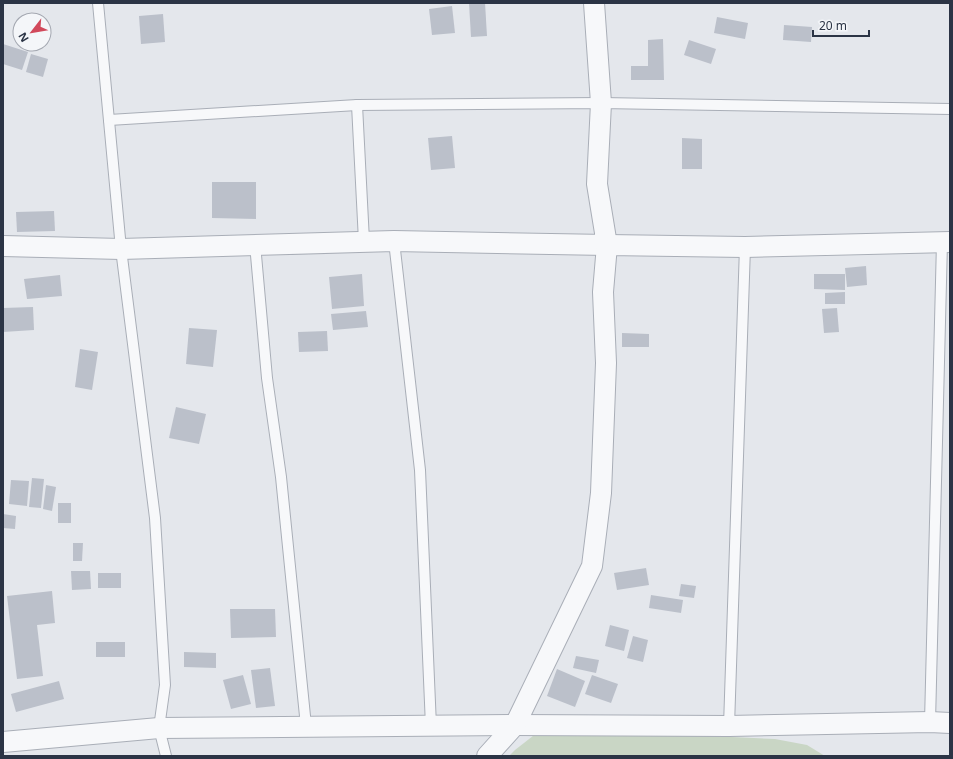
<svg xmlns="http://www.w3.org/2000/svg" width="953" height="759" viewBox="0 0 953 759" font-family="'Noto Sans',sans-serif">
<rect width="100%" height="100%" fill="#e4e7ec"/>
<!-- green -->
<path fill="#c9d6c5" d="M 538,732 L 647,733 L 775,739 L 807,745 L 825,756 L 509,756 L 515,750 Z"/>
<!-- building -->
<g fill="#bbc0ca">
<path d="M 469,3 L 485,3 L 487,36 L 471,37 Z"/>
<path d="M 452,6 L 455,33 L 432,35 L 429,9 Z"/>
<path d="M 163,14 L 165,42 L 141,44 L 139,16 Z"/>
<path d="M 717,17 L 748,23 L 745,39 L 714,33 Z"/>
<path d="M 784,25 L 812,27 L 811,42 L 783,40 Z"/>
<path d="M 663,39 L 664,80 L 631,80 L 631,66 L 648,66 L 648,40 Z"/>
<path d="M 689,40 L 716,49 L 711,64 L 684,55 Z"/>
<path d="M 3,44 L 28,52 L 22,70 L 3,64 Z"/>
<path d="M 31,54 L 48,59 L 43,77 L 26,72 Z"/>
<path d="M 452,136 L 455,168 L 431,170 L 428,138 Z"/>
<path d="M 682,138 L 702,139 L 702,169 L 682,169 Z"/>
<path d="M 212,182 L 256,182 L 256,219 L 212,218 Z"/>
<path d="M 54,211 L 55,231 L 17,232 L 16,212 Z"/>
<path d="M 866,266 L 867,285 L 847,287 L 845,268 Z"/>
<path d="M 362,274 L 364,306 L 332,309 L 329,277 Z"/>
<path d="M 814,274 L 845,274 L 845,290 L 814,289 Z"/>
<path d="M 60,275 L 62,296 L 27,299 L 24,279 Z"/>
<path d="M 845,292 L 845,304 L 825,304 L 825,293 Z"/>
<path d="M 33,307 L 34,330 L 3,332 L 3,308 Z"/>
<path d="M 837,308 L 839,332 L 824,333 L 822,309 Z"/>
<path d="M 366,311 L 368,327 L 333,330 L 331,314 Z"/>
<path d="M 189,328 L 217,330 L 213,367 L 186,364 Z"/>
<path d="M 327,331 L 328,351 L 299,352 L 298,332 Z"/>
<path d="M 622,333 L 649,334 L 649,347 L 622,347 Z"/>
<path d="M 80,349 L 98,352 L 92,390 L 75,387 Z"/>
<path d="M 176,407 L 206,414 L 199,444 L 169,438 Z"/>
<path d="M 32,478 L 44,479 L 41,508 L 29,507 Z"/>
<path d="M 11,480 L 29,481 L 27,506 L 9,504 Z"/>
<path d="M 46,485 L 56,487 L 52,511 L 43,509 Z"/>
<rect x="58" y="503" width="13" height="20"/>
<path d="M 3,514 L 16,516 L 15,529 L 3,528 Z"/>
<path d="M 73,543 L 83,543 L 82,561 L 73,561 Z"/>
<path d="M 646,568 L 649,585 L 617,590 L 614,573 Z"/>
<path d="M 71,571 L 90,571 L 91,589 L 72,590 Z"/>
<rect x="98" y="573" width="23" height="15"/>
<path d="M 681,584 L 696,586 L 694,598 L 679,596 Z"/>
<path d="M 52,591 L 55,623 L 37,625 L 43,676 L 17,679 L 7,596 Z"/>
<path d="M 651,595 L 683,600 L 681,613 L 649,608 Z"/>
<path d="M 230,609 L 275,609 L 276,637 L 231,638 Z"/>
<path d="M 610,625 L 629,630 L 624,651 L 605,646 Z"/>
<path d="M 633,636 L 648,640 L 643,662 L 627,658 Z"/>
<rect x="96" y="642" width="29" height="15"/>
<path d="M 184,652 L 216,653 L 216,668 L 184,667 Z"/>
<path d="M 576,656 L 599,660 L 596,673 L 573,668 Z"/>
<path d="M 270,668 L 275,706 L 256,708 L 251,670 Z"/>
<path d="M 557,669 L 585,681 L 575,707 L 547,696 Z"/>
<path d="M 243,675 L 251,704 L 231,709 L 223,680 Z"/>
<path d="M 592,675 L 618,684 L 611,703 L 585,694 Z"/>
<path d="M 59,681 L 64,699 L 16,712 L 11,694 Z"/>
</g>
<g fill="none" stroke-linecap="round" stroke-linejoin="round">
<defs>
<g id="service">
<path d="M 98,3 L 121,249 L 155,518 L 165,685 L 159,728 L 166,756"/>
<path d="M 357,105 L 364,241"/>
<path d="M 109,120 L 357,105 L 601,103 L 950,109"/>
<path d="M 394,241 L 420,470 L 431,726"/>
<path d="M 255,244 L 267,378 L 281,477 L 306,726"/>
<path d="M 930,722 L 942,242"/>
<path d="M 729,726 L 745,247"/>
</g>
<g id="minor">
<path d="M 3,246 L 121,249 L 394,241 L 607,245 L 597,184 L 601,103 L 594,3"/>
<path d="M 3,742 L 159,728 L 515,725 L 729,726 L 930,722 L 950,723"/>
<path d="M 487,756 L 515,725 L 592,566 L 601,493 L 606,363 L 603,292 L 607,245 L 745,247 L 950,242"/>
</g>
</defs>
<!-- service casing -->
<use href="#service" stroke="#a9aeb7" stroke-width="12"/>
<!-- minor casing -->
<use href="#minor" stroke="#a9aeb7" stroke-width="22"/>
<!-- service -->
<use href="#service" stroke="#f7f8fa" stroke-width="10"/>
<!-- minor -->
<use href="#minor" stroke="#f7f8fa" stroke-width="20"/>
</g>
<!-- border -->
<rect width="953" height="759" fill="none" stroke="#2b3445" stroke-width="8"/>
<!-- north arrow -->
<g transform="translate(32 32) rotate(239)"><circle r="19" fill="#f4f6f9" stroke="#a4a8b1"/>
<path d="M0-3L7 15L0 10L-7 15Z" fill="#d1495b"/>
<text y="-6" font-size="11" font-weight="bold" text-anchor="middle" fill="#2b3445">N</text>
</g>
<!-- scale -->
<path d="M813 30v6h56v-6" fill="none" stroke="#2b3445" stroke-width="2"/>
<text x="819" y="30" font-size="12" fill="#2b3445" stroke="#f4f6f9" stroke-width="3" paint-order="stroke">20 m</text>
</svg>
